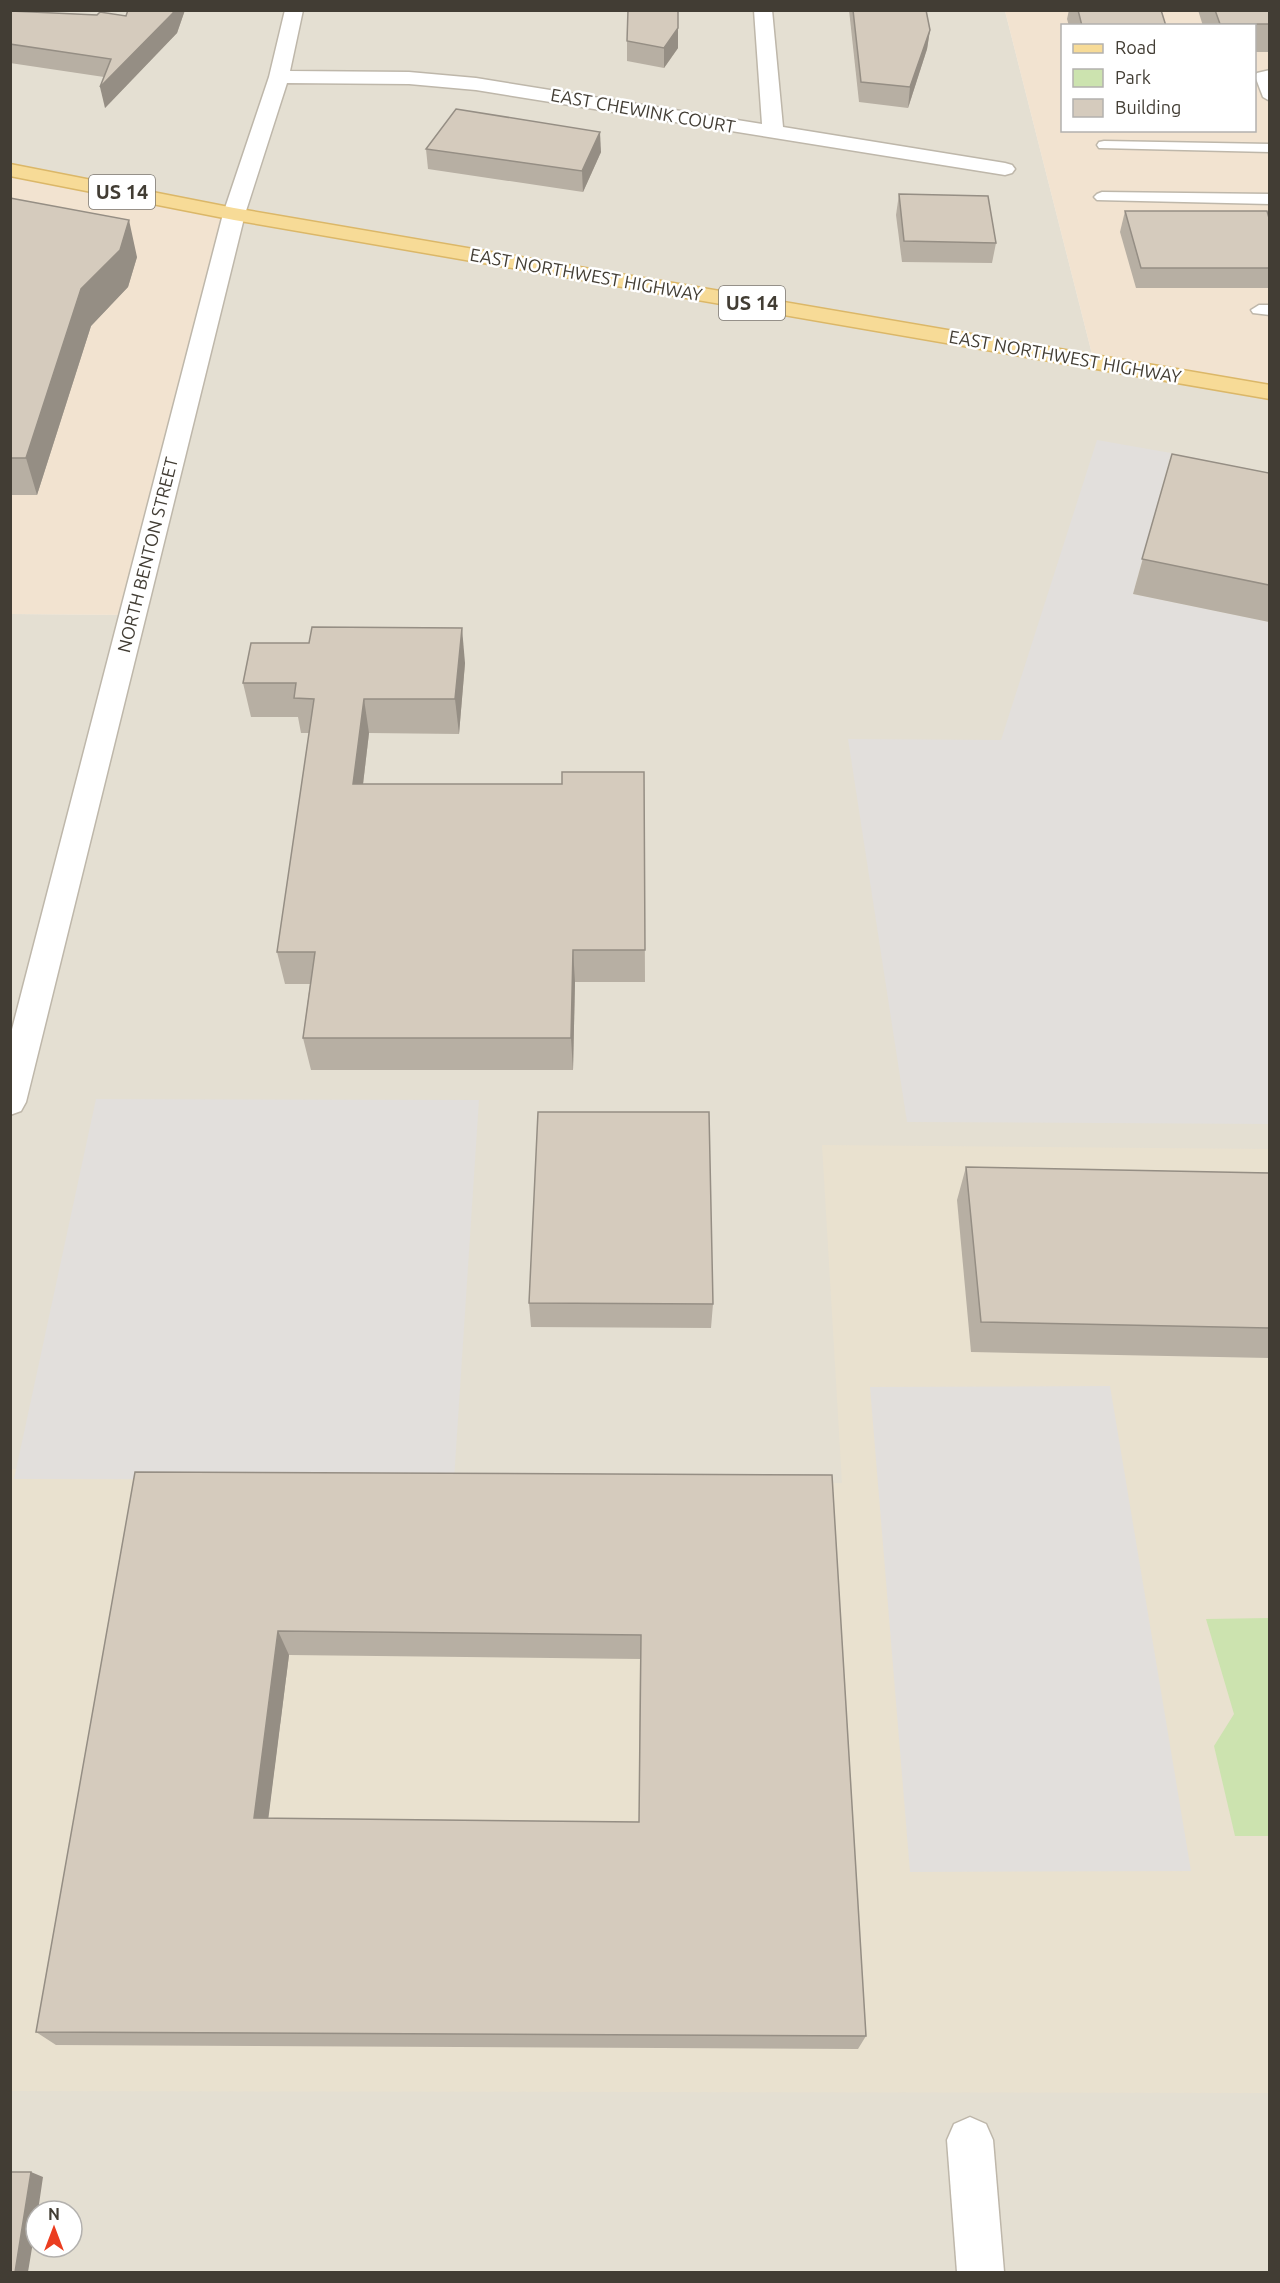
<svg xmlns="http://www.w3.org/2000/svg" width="1280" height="2283" viewBox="0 0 1280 2283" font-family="Ubuntu,sans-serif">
<rect width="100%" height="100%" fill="#f1ede4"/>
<!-- residential -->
<path fill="#e4dfd2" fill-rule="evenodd" d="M 11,11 L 1005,11 L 1094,362 L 1269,392 L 1269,2272 L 11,2272 L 11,614 L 133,615 L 11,170 ZM 36,2211 L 72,2211 L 72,2247 L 36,2247 Z"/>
<!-- commercial -->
<g fill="#f2e3d0" fill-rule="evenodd">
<path d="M 1005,11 L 1269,11 L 1269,392 L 1094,362 ZM 1062,26 L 1254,26 L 1254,130 L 1062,130 Z"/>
<path d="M 10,170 L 234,214 L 133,615 L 11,614 Z"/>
</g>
<!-- education -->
<path fill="#e9e1cf" d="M 822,1145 L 1269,1149 L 1269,2093 L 11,2091 L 11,1469 L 842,1483 Z"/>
<!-- green -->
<path fill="#cce3af" d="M 1269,1618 L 1269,1836 L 1235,1836 L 1214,1746 L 1234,1714 L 1206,1619 Z"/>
<!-- parking -->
<g fill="#e2dfdc">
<path d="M 1097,440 L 1171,453 L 1133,594 L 1269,622 L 1269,1124 L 907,1122 L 848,739 L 1001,740 Z"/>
<path d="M 96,1099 L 479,1100 L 454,1480 L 14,1479 Z"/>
<path d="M 1110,1386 L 1191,1871 L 910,1872 L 870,1387 Z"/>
</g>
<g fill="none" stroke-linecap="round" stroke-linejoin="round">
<defs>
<g id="lane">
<path d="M 1270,70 L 1270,101 L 1263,97 L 1255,76 L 1257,73 Z"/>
<path d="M 1104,141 L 1270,144 L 1270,152 L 1099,148 L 1097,145 L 1099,142 Z"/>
<path d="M 1102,192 L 1270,194 L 1270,204 L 1097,200 L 1094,197 L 1097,194 Z"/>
<path d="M 1259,305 L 1270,305 L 1270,315 L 1253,313 L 1251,310 Z"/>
</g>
<g id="street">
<path d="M 285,10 L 303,10 L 290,71 L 409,72 L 476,78 L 762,124 L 754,10 L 772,10 L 783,127 L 1005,163 L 1012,165 L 1015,169 L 1012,173 L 1005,175 L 476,90 L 409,84 L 287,83 L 245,214 L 26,1102 L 21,1111 L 10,1115 L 10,1037 L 223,214 L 269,77 Z"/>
<path d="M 970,2117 L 986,2124 L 993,2140 L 1004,2272 L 957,2272 L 947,2140 L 954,2124 Z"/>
</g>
<path id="primary" d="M 10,164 L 234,208 L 1270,385 L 1270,399 L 234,220 L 10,176 Z"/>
</defs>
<!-- lane casing -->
<use href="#lane" stroke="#beb7aa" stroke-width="3"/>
<!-- street casing -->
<use href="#street" stroke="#beb7aa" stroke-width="3"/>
<!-- primary casing -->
<use href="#primary" stroke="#dbb768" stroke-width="3"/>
<!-- lane -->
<use href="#lane" fill="#fff" fill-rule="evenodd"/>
<!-- street -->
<use href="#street" fill="#fff" fill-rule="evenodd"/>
<!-- primary -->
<use href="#primary" fill="#f7db97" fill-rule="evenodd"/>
</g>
<!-- wall -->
<g fill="#b7afa3" fill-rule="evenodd">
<path d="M 128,10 L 185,10 L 177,33 L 105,108 L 104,77 L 10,63 L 10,11 L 126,16 Z"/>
<path d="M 849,10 L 926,10 L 930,30 L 927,49 L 908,108 L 859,102 Z"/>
<path d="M 1069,10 L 1161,10 L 1166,26 L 1069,26 L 1067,19 Z"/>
<path d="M 1198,10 L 1269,10 L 1269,52 L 1254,52 L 1254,26 L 1203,26 Z"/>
<path d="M 627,41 L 678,48 L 664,68 L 627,61 Z"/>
<path d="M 426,149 L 601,152 L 583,192 L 428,169 Z"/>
<path d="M 899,194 L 996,243 L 992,263 L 902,262 L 896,215 Z"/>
<path d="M 10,198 L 137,257 L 128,287 L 91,326 L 37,495 L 10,495 Z"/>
<path d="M 1125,211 L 1269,218 L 1269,288 L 1136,288 L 1120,232 Z"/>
<path d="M 1172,454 L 1269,473 L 1269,622 L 1133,594 Z"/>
<path d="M 309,643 L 465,663 L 459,734 L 369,733 L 363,784 L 562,784 L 644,772 L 645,982 L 575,982 L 573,1070 L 311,1070 L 303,1038 L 310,984 L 285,984 L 277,952 L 309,733 L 301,733 L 298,717 L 251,717 L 243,683 Z"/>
<path d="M 966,1167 L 1269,1173 L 1269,1358 L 971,1352 L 957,1200 Z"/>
<path d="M 529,1303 L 713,1304 L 711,1328 L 531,1327 Z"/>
<path d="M 135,1472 L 832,1475 L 866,2036 L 858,2049 L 56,2045 L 36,2032 ZM 289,1655 L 640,1659 L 639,1822 L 268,1818 Z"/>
</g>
<!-- shaded-wall -->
<g fill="#958e84">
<path d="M 174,10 L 185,10 L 177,33 L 105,108 L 100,87 Z"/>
<path d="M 678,28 L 678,48 L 664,68 L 664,48 Z"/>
<path d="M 930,30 L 927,49 L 908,108 L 910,87 Z"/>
<path d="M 600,132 L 601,152 L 583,192 L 582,171 Z"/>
<path d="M 129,220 L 137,257 L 128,287 L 91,326 L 37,495 L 26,458 L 81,289 Z"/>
<path d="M 462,628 L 465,663 L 459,734 L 455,699 Z"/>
<path d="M 364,699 L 369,733 L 359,818 L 353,784 Z"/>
<path d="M 573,950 L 575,982 L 573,1070 L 571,1038 Z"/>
<path d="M 278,1631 L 289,1655 L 266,1837 L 254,1818 Z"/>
<path d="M 31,2172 L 43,2177 L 38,2211 L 36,2211 L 36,2224 L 28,2272 L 15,2272 Z"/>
</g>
<!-- building -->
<g fill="#d5cbbd" stroke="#958e84" stroke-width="1.5" fill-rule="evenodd">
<path d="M 128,10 L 174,10 L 173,13 L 100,87 L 111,59 L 10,44 L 10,11 L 97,15 L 100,12 L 126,16 Z"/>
<path d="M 628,10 L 678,10 L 678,28 L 664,48 L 627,41 Z"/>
<path d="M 853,10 L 926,10 L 930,30 L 910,87 L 861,82 Z"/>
<path d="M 1078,10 L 1161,10 L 1166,26 L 1082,26 Z"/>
<path d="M 1215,10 L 1269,10 L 1269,24 L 1220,24 Z"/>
<path d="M 456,109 L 600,132 L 582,171 L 426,149 Z"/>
<path d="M 899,194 L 988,196 L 996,243 L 904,241 Z"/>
<path d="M 10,198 L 129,220 L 120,250 L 81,289 L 26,458 L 10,458 Z"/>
<path d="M 1125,211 L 1267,211 L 1269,218 L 1269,268 L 1141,268 Z"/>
<path d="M 1172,454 L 1269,473 L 1269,585 L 1142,559 Z"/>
<path d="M 312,627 L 462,628 L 455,699 L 364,699 L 353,784 L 562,784 L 562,772 L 644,772 L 645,950 L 573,950 L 571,1038 L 303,1038 L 315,952 L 277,952 L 314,699 L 294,698 L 296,683 L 243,683 L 251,643 L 309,643 Z"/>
<path d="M 538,1112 L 709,1112 L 713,1304 L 529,1303 Z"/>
<path d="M 966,1167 L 1269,1173 L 1269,1328 L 981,1322 Z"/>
<path d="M 135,1472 L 832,1475 L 866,2036 L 36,2032 ZM 278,1631 L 641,1635 L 639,1822 L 254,1818 Z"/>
<path d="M 10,2172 L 31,2172 L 15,2272 L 10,2272 Z"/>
</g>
<g text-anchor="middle" stroke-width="5" stroke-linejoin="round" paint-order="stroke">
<!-- far-street labels -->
<g font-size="18" fill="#423d34" stroke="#fff">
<text transform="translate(643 111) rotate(10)" y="6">EAST CHEWINK COURT</text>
<text transform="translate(586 275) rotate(10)" y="6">EAST NORTHWEST HIGHWAY</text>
<text transform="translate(1065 357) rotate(10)" y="6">EAST NORTHWEST HIGHWAY</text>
<text transform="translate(148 555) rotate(-76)" y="6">NORTH BENTON STREET</text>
</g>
<!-- shield labels -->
<g fill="#fff" stroke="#7b7771" stroke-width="1.5">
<rect x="89" y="175" width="66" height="34" rx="4.5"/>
<rect x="719" y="286" width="66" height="34" rx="4.5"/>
</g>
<g font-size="20" font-weight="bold" fill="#423d34">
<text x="122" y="199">US 14</text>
<text x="752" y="310">US 14</text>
</g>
</g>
<!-- border -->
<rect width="1280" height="2283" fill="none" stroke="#423d34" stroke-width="24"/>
<!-- legend -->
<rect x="1061" y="24" width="195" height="108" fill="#ffffff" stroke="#b3b1ae" stroke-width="1.5"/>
<rect x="1073" y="44" width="30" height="9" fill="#f7db97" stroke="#b3b1ae" stroke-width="1.5"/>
<text x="1115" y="54" font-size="18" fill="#423d34">Road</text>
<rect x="1073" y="69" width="30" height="18" fill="#cce3af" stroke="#b3b1ae" stroke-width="1.5"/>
<text x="1115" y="84" font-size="18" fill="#423d34">Park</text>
<rect x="1073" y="99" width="30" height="18" fill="#d5cbbd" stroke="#b3b1ae" stroke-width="1.5"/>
<text x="1115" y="114" font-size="18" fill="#423d34">Building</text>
<!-- north arrow -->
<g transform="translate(54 2229)"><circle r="28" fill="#ffffff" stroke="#b3b1ae" stroke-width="1.5"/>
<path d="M0-4.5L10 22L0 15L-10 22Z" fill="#eb3d20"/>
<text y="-9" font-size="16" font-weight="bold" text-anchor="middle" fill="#423d34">N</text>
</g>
</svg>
